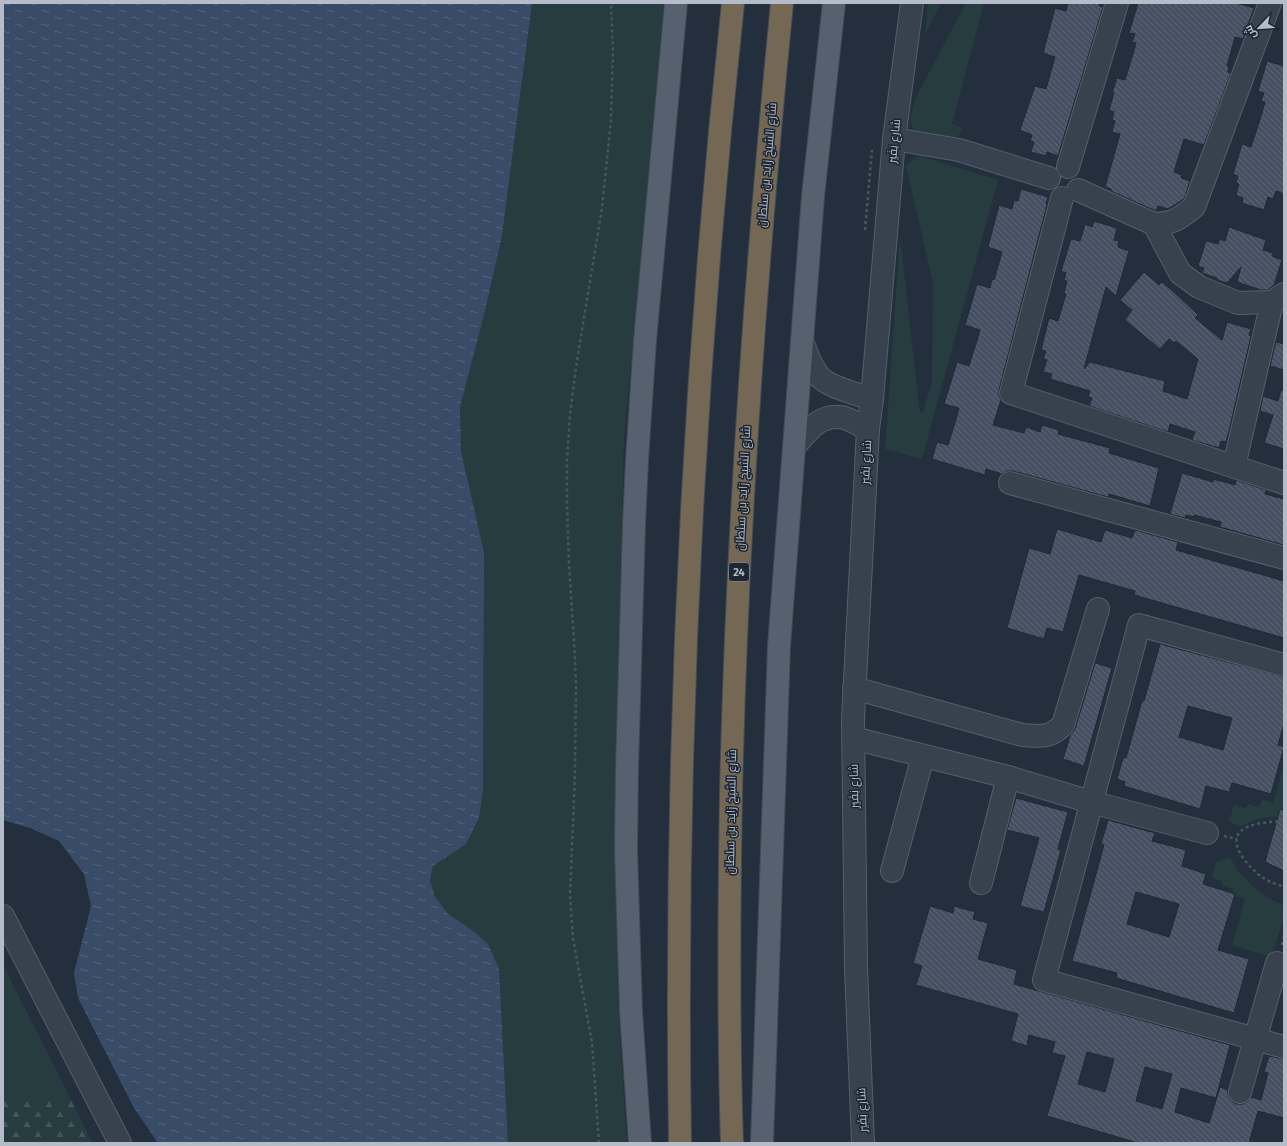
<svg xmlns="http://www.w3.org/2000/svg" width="1287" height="1146" viewBox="0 0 1287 1146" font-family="'Fira Sans',Cairo,sans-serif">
<defs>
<pattern id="forest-firs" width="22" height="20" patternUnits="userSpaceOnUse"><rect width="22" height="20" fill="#263c3f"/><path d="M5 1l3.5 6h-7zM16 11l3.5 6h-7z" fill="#435659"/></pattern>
<pattern id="water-ripples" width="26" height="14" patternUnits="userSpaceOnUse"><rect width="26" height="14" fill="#394c67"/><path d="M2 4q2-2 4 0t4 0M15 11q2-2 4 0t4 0" fill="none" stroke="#53647b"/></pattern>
<pattern id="building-back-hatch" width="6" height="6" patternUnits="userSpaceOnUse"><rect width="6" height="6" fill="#455162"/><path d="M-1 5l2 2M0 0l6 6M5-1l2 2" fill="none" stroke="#5d6877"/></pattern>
</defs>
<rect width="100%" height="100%" fill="#242f3e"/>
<!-- green -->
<g fill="#263c3f">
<path d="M 532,3 L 664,3 L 624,438 L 615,793 L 619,1023 L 627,1143 L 508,1143 L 499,969 L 472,930 L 448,914 L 435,897 L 430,880 L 433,866 L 446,857 L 479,818 L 483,790 L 484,552 L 461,451 L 460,407 L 485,311 L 502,236 Z"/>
<path d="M 928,3 L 941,3 L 925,35 Z"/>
<path d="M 966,3 L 984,3 L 952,124 L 963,128 L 957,138 L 949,141 L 920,135 L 913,129 L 910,119 L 915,99 Z"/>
<path d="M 920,156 L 998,180 L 922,459 L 885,449 L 900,237 L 920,413 L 923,412 L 932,382 L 933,283 L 906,166 L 912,160 Z"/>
<path d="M 1284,766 L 1284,817 C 1268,816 1254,819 1240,827 L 1229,821 L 1234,805 L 1246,808 L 1248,804 L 1259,807 L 1262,799 L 1273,803 Z"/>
<path d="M 1230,857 C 1243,882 1259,893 1284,906 L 1284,917 L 1271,957 L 1232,945 L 1245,899 L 1232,895 L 1234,889 L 1222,886 L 1223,881 L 1212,878 L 1216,862 Z"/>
<path d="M 3,965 L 72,1101 L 3,1101 Z"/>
</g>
<!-- forest -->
<path fill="url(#forest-firs)" d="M 3,1101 L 72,1101 L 92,1143 L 3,1143 Z"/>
<!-- water -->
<path fill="url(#water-ripples)" d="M 3,3 L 532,3 L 502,236 L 485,311 L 460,407 L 461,451 L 484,552 L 483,790 L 479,818 L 466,844 L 433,866 L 430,880 L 435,897 L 448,914 L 472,930 L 488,944 L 499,969 L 508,1143 L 158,1143 L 134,1108 L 78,998 L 74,973 L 91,906 L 84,874 L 59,841 L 30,828 L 3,820 Z"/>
<!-- building -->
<g fill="url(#building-back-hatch)" stroke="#1f2835" fill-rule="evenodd">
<path d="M 1068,3 L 1100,3 L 1099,6 L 1103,7 L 1058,156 L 1047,152 L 1046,156 L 1031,152 L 1034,142 L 1030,141 L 1032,135 L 1020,130 L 1035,86 L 1046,89 L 1055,57 L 1043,53 L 1055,8 L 1066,11 Z"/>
<path d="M 1138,3 L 1236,3 L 1254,8 L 1243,39 L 1235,37 L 1227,66 L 1229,66 L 1228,72 L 1231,73 L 1204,145 L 1184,139 L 1174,172 L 1182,175 L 1181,178 L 1190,181 L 1184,199 L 1168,209 L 1158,206 L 1156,211 L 1111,191 L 1111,189 L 1105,187 L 1120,134 L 1112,132 L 1115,121 L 1112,120 L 1114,112 L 1109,110 L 1114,93 L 1112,93 L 1117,78 L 1125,80 L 1133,54 L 1136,43 L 1132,42 L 1135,34 L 1129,33 Z"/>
<path d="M 1267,61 L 1284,66 L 1284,194 L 1276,191 L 1273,199 L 1268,197 L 1264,210 L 1242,203 L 1243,198 L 1236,195 L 1239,184 L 1236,183 L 1238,176 L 1233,174 L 1242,144 L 1251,147 L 1262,113 L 1265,102 L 1261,101 L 1264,93 L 1258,91 Z"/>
<path d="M 1021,189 L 1048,197 L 1046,204 L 1047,205 L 999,390 L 999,396 L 1001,400 L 993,425 L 1024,433 L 1026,427 L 1040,432 L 1042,425 L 1059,430 L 1058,434 L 1110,448 L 1109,453 L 1159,468 L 1150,506 L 1109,494 L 1108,497 L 1013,471 L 1007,471 L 1002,474 L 986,469 L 985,475 L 932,459 L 937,442 L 948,445 L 957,416 L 959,408 L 944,404 L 957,362 L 969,366 L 978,337 L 980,330 L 965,325 L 977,284 L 990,288 L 992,279 L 994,280 L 1002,252 L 988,247 L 999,205 L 1012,209 L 1014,200 L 1018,201 Z"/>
<path d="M 1094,221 L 1117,228 L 1114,240 L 1119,241 L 1118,247 L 1129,251 L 1116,296 L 1106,287 L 1084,369 L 1090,362 L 1165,381 L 1163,391 L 1187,399 L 1198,359 L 1176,341 L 1174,343 L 1169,339 L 1160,349 L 1125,320 L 1132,310 L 1120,300 L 1144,272 L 1159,285 L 1162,282 L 1174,292 L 1198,315 L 1195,318 L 1222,340 L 1227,322 L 1251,329 L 1249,335 L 1251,336 L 1229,431 L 1226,442 L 1221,441 L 1219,448 L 1192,440 L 1195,432 L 1170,424 L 1168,432 L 1089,406 L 1092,398 L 1088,397 L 1090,391 L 1050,379 L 1052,374 L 1043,372 L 1047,360 L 1043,359 L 1046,351 L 1041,350 L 1049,318 L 1058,321 L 1066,294 L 1064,293 L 1067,281 L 1064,280 L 1066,273 L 1061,271 L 1071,239 L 1080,241 L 1085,224 L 1092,227 Z"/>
<path d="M 1229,227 L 1266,240 L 1263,250 L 1273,253 L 1272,256 L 1282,260 L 1274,285 L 1268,290 L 1261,290 L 1237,282 L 1241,267 L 1227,283 L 1217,280 L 1217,278 L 1202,273 L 1204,268 L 1198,266 L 1206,241 L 1218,244 L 1220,239 L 1225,241 Z"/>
<path d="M 1276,342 L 1284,344 L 1284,370 L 1270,366 Z"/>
<path d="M 1281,390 L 1284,391 L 1284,449 L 1264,443 L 1273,415 L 1260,411 L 1263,396 L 1278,401 Z"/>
<path d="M 1182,473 L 1213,482 L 1213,479 L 1235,485 L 1236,480 L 1266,490 L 1265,494 L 1284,499 L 1284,545 L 1220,527 L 1221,522 L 1194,515 L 1194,517 L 1186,515 L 1185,518 L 1170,514 Z"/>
<path d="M 1057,529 L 1101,542 L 1105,530 L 1132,538 L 1135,530 L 1178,542 L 1176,550 L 1284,581 L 1284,638 L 1134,595 L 1135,591 L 1079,575 L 1063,632 L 1047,628 L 1044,639 L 1007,628 L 1029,548 L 1050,554 Z"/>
<path d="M 1160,644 L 1284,677 L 1284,724 L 1278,745 L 1284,747 L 1271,794 L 1232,783 L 1229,792 L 1206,786 L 1200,809 L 1124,786 L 1125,782 L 1117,779 L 1123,758 L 1126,758 L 1142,701 L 1144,701 ZM 1188,706 L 1232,718 L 1223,750 L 1179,737 Z"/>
<path d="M 1095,663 L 1112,668 L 1084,766 L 1063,759 L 1070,736 L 1075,729 Z"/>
<path d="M 1016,798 L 1068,812 L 1058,849 L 1061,850 L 1044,912 L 1020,906 L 1039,838 L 1007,830 Z"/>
<path d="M 1280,809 L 1284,810 L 1284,871 L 1265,862 Z"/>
<path d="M 1108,820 L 1155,833 L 1152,841 L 1186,850 L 1182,866 L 1206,874 L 1203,884 L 1235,894 L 1218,950 L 1249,959 L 1234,1013 L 1116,978 L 1117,973 L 1072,961 L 1104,845 L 1101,844 ZM 1136,892 L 1179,904 L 1169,937 L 1127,924 Z"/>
<path d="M 930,906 L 953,913 L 954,906 L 975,912 L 973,919 L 988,923 L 978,959 L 1017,970 L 1014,984 L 1230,1045 L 1216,1098 L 1181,1088 L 1175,1112 L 1209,1123 L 1220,1087 L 1228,1090 L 1228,1095 L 1231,1100 L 1236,1104 L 1243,1104 L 1248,1101 L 1251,1097 L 1261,1100 L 1268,1073 L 1264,1072 L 1269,1056 L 1284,1059 L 1284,1118 L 1258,1111 L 1249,1143 L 1138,1143 L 1047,1116 L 1065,1056 L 1052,1053 L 1055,1042 L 1029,1035 L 1027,1046 L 1011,1041 L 1018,1014 L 916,985 L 922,966 L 913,963 ZM 1087,1052 L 1114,1059 L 1105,1092 L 1078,1084 ZM 1145,1067 L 1172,1074 L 1162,1109 L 1136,1101 Z"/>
</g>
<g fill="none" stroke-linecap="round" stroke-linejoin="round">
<defs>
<g id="minor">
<path d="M 894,139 L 959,150 L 1049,178"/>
<path d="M 1068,167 L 1117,3"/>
<path d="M 1078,190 L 1154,224 L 1180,273 L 1199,287 L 1238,303 L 1272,302 L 1284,294"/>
<path d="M 1062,198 L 1011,393 L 1284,483"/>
<path d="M 1154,224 C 1174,223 1179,219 1194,207 L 1270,3"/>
<path d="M 802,341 C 807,353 812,371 822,379 C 831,387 859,395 872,399"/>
<path d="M 794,447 C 808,431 821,412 845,418 C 853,421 861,426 868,429"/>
<path d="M 1234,466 L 1272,302"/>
<path d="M 1010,483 L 1284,558"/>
<path d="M 1284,665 L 1139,625 L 1044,980 L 1284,1047"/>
<path d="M 854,688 L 1022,735 C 1041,736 1048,739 1063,725 L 1098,609"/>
<path d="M 853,738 L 1008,777 L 1091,802 L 1207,833"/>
<path d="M 892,871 L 923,756"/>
<path d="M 981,883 L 1008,777"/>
<path d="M 3,916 L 120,1143"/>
<path d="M 1240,1092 L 1277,963"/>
<path d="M 863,1143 L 856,968 L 853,719 L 868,429 L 872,399 L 894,139 L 912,3"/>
</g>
<g id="major">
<path d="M 640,1143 L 631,1012 L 626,850 L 627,769 L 634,524 L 637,460 L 645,340 L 676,3"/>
<path d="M 762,1143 L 779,646 L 813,196 L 834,3"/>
</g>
<g id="highway">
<path d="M 680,1143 C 674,762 692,382 733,3"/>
<path d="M 732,1143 C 728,1026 729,910 731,793 C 737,529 756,266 782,3"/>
</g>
</defs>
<!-- minor casing -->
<use href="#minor" stroke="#565f6c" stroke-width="24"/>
<!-- major casing -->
<use href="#major" stroke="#414a57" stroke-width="24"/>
<!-- highway casing -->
<use href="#highway" stroke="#434c59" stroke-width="24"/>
<!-- path -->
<g stroke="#44595c" stroke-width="2.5" stroke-dasharray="3 3" stroke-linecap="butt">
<path d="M 865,230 L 872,150"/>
<path d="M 1284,821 C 1271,822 1250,822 1240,832 C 1227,845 1252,870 1262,877 C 1268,882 1277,884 1284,887"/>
<path d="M 1224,836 L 1237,839"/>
<path d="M 1282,945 L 1284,936"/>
<path d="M 599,1143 L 592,1043 L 573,938 L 570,895 L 575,774 L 576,683 L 574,640 L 569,564 L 567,505 L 567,460 L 570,415 L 576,367 L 602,208 L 611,120 L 613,52 L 611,3"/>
</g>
<!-- minor -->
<use href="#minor" stroke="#38414e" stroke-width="22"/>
<!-- major -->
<use href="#major" stroke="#56606e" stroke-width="22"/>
<!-- highway -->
<use href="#highway" stroke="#746855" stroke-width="22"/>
</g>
<g text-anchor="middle" stroke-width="3" stroke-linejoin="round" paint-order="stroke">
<!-- shield labels -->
<rect fill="#1d2633" stroke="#878f9c" stroke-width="1" x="729" y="563" width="20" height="18" rx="3"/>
<g font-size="11" font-weight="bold" fill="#b4bcc9">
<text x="739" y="576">24</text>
</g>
<!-- street labels -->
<g font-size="12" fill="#b4bcc9" stroke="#1d2633">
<text transform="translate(894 141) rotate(-84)" y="4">شارع نِفَير</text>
<text transform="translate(767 165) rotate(-85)" y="4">شارع الشيخ زايد بن سلطان</text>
<text transform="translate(866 462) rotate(-87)" y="4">شارع نِفَير</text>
<text transform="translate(743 488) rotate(-87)" y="4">شارع الشيخ زايد بن سلطان</text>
<text transform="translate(854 786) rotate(-91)" y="4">شارع نِفَير</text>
<text transform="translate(731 812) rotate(-89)" y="4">شارع الشيخ زايد بن سلطان</text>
<text transform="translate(862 1110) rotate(-92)" y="4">شارع نِفَير</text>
</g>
</g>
<!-- border -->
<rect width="1287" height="1146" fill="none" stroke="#b4bcc9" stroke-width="8"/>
<!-- north arrow -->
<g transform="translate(1259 28) rotate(245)" stroke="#1d2633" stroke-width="3" paint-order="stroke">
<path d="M0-3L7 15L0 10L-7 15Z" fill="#b4bcc9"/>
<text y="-6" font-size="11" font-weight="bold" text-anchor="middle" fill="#b4bcc9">ش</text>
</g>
</svg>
